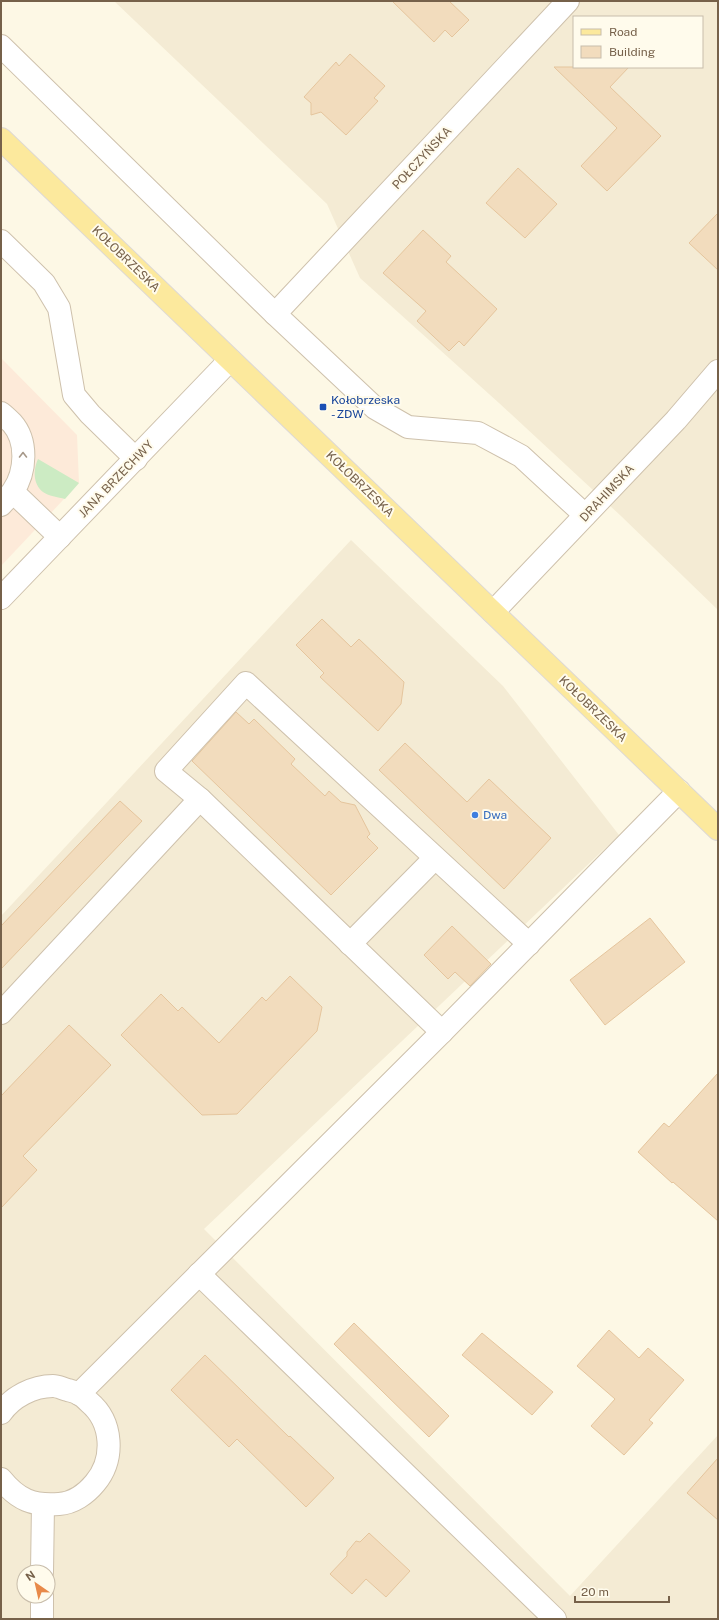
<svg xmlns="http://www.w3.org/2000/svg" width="719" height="1620" viewBox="0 0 719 1620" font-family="'Public Sans',sans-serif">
<rect width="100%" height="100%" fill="#fdf8e5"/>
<!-- residential -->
<g fill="#f4ebd4" fill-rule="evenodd">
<path d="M 114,1 L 718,1 L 718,610 L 621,516 L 499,403 L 360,278 L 327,204 ZM 574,17 L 702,17 L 702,67 L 574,67 Z"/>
<path d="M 351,540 L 503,686 L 619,835 L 204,1229 L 570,1596 L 718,1435 L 718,1619 L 1,1619 L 1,916 ZM 24,1572 L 48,1572 L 48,1596 L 24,1596 Z"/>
</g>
<!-- commercial -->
<path fill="#fdead9" d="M 1,358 L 77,435 L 79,483 L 1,566 Z"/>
<!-- green -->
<path fill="#ccebc3" d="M 38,459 L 79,483 L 65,499 C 58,497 48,496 43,492 C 33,484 33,470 38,459 Z"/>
<!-- building -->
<g fill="#f2dcbd" stroke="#e5c59d">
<path d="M 392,1 L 449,1 L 469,20 L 452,37 L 445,30 L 434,42 Z"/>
<path d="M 350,54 L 385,86 L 374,98 L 378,101 L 346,135 L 321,112 L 311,115 L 311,103 L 304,97 L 336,62 L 339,66 Z"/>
<path d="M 554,67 L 629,67 L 610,87 L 661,136 L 607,191 L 581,166 L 617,128 Z"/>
<path d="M 518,168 L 557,204 L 525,238 L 486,203 Z"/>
<path d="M 718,213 L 718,270 L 689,243 Z"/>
<path d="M 423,230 L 451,256 L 446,262 L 497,309 L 464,346 L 459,341 L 449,351 L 417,321 L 426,311 L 383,273 Z"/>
<path d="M 322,619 L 351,647 L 359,639 L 404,682 L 401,704 L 378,731 L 320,677 L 324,673 L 296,645 Z"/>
<path d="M 236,712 L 249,724 L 254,719 L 295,759 L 291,764 L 325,796 L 329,791 L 341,802 L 355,805 L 370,834 L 367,837 L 378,848 L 331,895 L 192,761 Z"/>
<path d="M 405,743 L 467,802 L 489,779 L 551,838 L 504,889 L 379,770 Z"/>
<path d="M 120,801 L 142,821 L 1,969 L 1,926 Z"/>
<path d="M 650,918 L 685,962 L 605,1025 L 570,980 Z"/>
<path d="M 452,926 L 491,964 L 470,986 L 455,972 L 448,979 L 424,955 Z"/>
<path d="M 290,976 L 322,1007 L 317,1031 L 237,1114 L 202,1115 L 121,1035 L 161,994 L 178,1011 L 182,1007 L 219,1043 L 262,997 L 266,1001 Z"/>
<path d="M 69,1025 L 111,1065 L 23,1156 L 37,1170 L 1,1208 L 1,1096 Z"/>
<path d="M 718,1073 L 718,1221 L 673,1182 L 672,1183 L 638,1152 L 664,1123 L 669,1127 Z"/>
<path d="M 354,1323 L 449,1416 L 429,1437 L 334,1344 Z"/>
<path d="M 609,1330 L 639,1358 L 648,1348 L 684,1380 L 649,1420 L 653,1423 L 624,1455 L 591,1426 L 615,1399 L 577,1366 Z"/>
<path d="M 482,1333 L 553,1392 L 532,1415 L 462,1355 Z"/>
<path d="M 205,1355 L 289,1437 L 290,1436 L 334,1478 L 306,1507 L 237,1439 L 229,1447 L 171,1390 Z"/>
<path d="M 718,1458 L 718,1520 L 687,1493 Z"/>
<path d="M 369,1533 L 410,1571 L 386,1597 L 366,1579 L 352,1594 L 330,1574 L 347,1556 L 347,1552 L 356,1541 L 360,1542 Z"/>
</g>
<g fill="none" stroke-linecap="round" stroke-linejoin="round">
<defs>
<g id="minor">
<path d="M 1,46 L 275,314 L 375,408 L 408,427 L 478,433 L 521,456 L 585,515"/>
<path d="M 1,241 L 44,283 L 59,308 L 74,395 L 90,414 L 136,459"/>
<path d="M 275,314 L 568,1"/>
<path d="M 1,413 C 5,416 9,420 12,423 C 28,441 26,472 13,491 C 10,496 5,500 1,505"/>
<path d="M 13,492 L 60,537"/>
<path d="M 1,598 L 230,360"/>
<path d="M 493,612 L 676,420 L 718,371"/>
<path d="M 350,944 L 435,858"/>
<path d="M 1,1013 L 200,799"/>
<path d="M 442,1032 L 200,799 L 166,771 L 246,683 L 529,944"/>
<path d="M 199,1274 L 555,1619"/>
<path d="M 79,1394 L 442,1032 L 679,791"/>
<path d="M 1,1413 C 12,1397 33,1386 53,1386 C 58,1386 63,1389 68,1390 C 71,1391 76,1392 79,1394 C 83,1396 86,1399 89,1402 C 113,1422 115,1459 95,1483 C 86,1494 73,1503 59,1504 C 33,1506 18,1500 1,1479"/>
<path d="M 42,1572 L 43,1505"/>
<path d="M 42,1619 L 42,1596"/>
</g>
<path id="major" d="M 1,139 L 718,829"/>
</defs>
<!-- minor casing -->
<use href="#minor" stroke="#cec1ac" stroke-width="24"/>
<!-- major casing -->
<use href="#major" stroke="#ded9d4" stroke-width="24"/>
<!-- minor -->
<use href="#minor" stroke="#fff" stroke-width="22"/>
<!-- major -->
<use href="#major" stroke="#fce99d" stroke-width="22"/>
</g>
<!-- one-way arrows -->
<defs><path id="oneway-chevron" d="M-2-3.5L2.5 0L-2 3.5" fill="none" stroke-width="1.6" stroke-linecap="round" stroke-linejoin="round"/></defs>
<use stroke="#a69889" href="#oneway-chevron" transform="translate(23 455) rotate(-90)"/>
<!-- markers -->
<rect fill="#1a4fb4" stroke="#fffbec" stroke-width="1.5" x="319" y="403" width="8" height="8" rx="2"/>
<circle fill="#3f7fe0" stroke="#fffbec" stroke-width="1.5" cx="475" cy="815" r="4"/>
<g text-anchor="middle" stroke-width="4" stroke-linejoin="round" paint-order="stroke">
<!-- street labels -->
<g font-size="12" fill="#76614a" stroke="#fffbec">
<text transform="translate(422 158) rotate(-47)" y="4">POŁCZYŃSKA</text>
<text transform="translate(126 259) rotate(44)" y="4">KOŁOBRZESKA</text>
<text transform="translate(116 479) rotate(-46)" y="4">JANA BRZECHWY</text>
<text transform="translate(360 484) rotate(44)" y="4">KOŁOBRZESKA</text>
<text transform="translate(607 493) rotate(-47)" y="4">DRAHIMSKA</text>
<text transform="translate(593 709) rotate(44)" y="4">KOŁOBRZESKA</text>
</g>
<!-- transit labels -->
<g font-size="12" fill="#164399" stroke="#fffbec" text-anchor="start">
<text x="331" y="404">Kołobrzeska<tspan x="331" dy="14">- ZDW</tspan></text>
</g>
<!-- shop labels -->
<g font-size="12" fill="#366cbe" stroke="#fffbec" text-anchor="start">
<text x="483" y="819">Dwa</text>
</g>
</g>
<!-- border -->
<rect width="719" height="1620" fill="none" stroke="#76614a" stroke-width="4"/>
<!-- legend -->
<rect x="573" y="16" width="130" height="52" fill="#fffbec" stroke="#c8bdab"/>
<rect x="581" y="29" width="20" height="6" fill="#fce99d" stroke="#c8bdab"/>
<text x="609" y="36" font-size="12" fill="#76614a">Road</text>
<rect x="581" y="46" width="20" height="12" fill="#f2dcbd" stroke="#c8bdab"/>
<text x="609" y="56" font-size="12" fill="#76614a">Building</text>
<!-- north arrow -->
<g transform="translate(36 1584) rotate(326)"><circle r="19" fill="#fffbec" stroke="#c8bdab"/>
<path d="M0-3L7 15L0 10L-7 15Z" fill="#e88949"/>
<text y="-6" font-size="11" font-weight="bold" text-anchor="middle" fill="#76614a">N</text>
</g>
<!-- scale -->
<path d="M575 1596v6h94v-6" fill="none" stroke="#76614a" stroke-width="2"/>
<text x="581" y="1596" font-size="12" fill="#76614a" stroke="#fffbec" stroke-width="3" paint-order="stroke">20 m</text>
</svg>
